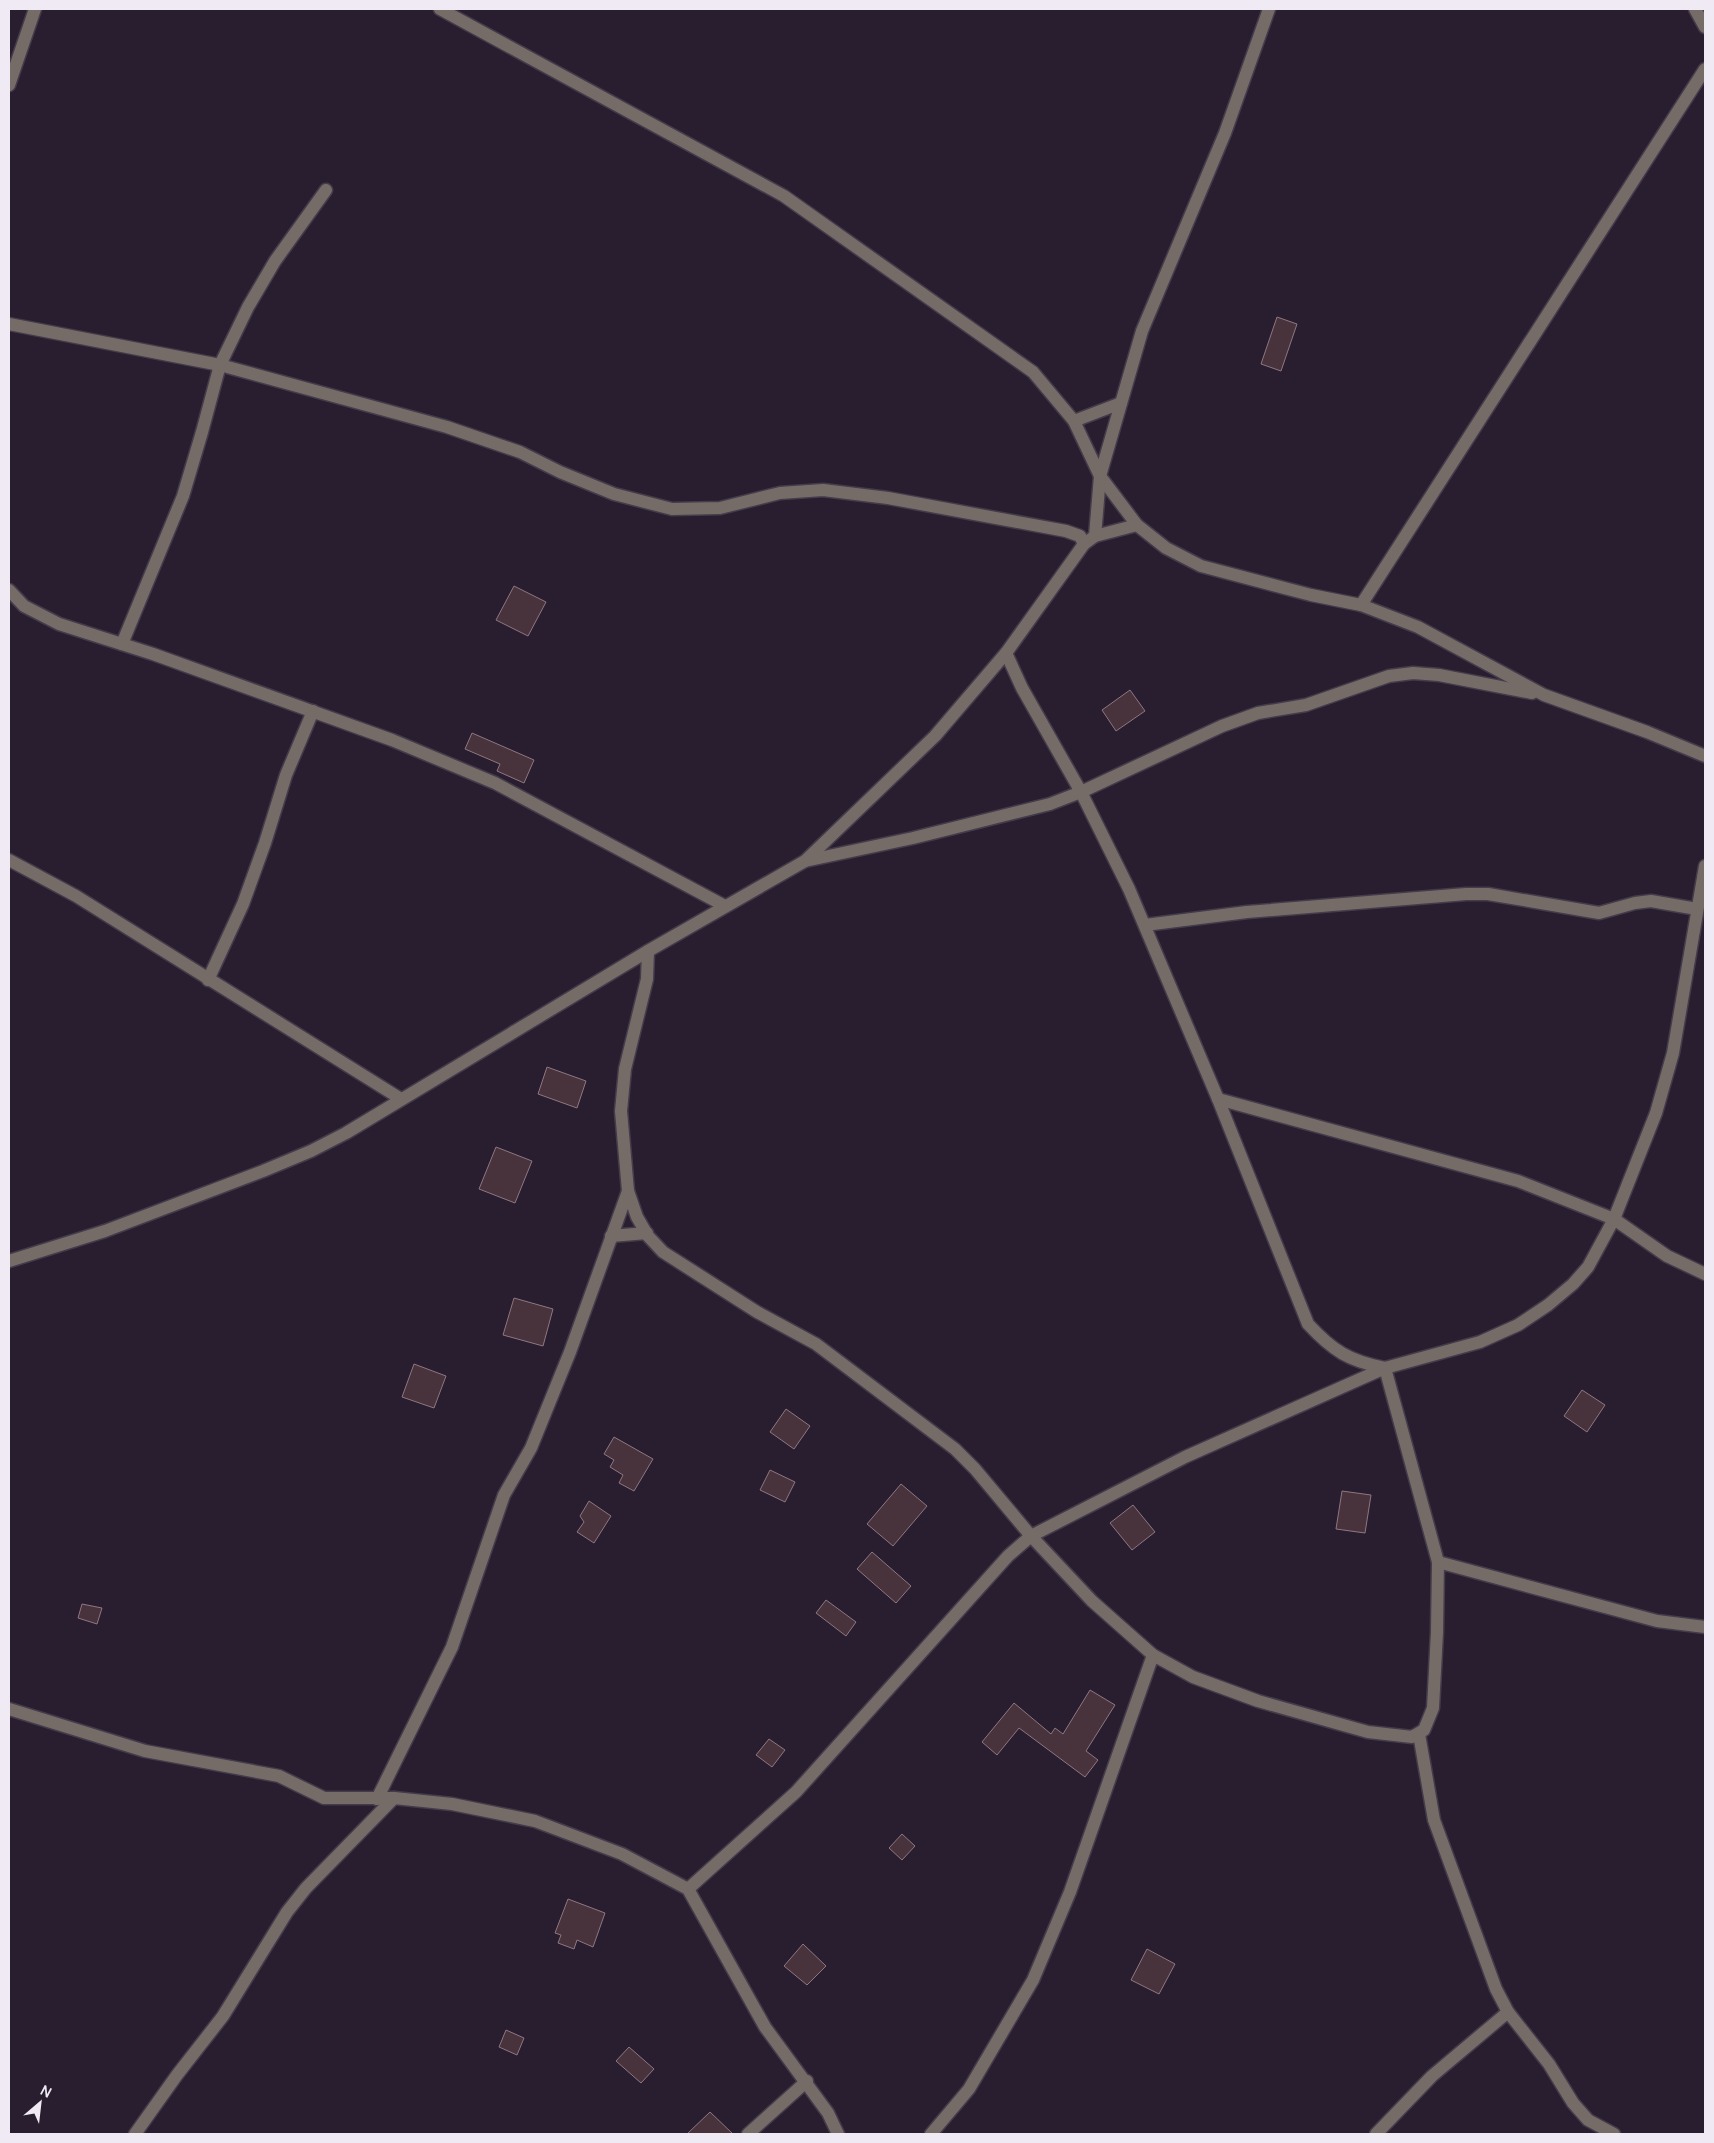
<svg xmlns="http://www.w3.org/2000/svg" width="1714" height="2143" viewBox="0 0 1714 2143" font-family="Manrope,sans-serif">
<rect width="100%" height="100%" fill="#281e2f"/>
<!-- building -->
<g fill="#48333d" stroke="#8f7782">
<path d="M 1277,317 L 1297,324 L 1281,371 L 1261,364 Z"/>
<path d="M 514,586 L 546,602 L 528,636 L 496,620 Z"/>
<path d="M 1130,690 L 1145,711 L 1116,731 L 1102,710 Z"/>
<path d="M 472,733 L 534,760 L 524,783 L 497,771 L 500,764 L 465,749 Z"/>
<path d="M 547,1067 L 586,1081 L 577,1108 L 538,1094 Z"/>
<path d="M 496,1147 L 532,1161 L 515,1203 L 479,1189 Z"/>
<path d="M 514,1298 L 553,1309 L 543,1346 L 503,1335 Z"/>
<path d="M 414,1364 L 446,1376 L 434,1408 L 402,1397 Z"/>
<path d="M 1582,1390 L 1605,1405 L 1587,1432 L 1564,1416 Z"/>
<path d="M 786,1409 L 810,1426 L 794,1449 L 770,1432 Z"/>
<path d="M 614,1437 L 653,1459 L 634,1491 L 619,1483 L 623,1475 L 610,1467 L 614,1460 L 604,1454 Z"/>
<path d="M 770,1470 L 795,1482 L 785,1502 L 760,1490 Z"/>
<path d="M 901,1484 L 927,1506 L 893,1546 L 867,1524 Z"/>
<path d="M 1342,1491 L 1371,1495 L 1365,1533 L 1336,1529 Z"/>
<path d="M 589,1501 L 611,1516 L 594,1543 L 577,1532 L 584,1522 L 580,1516 Z"/>
<path d="M 1133,1505 L 1155,1532 L 1132,1550 L 1110,1523 Z"/>
<path d="M 872,1552 L 911,1586 L 896,1603 L 857,1569 Z"/>
<path d="M 826,1600 L 856,1622 L 846,1636 L 816,1613 Z"/>
<path d="M 82,1604 L 102,1608 L 97,1624 L 78,1618 Z"/>
<path d="M 1090,1690 L 1115,1705 L 1086,1751 L 1098,1760 L 1085,1777 L 1019,1728 L 997,1755 L 982,1742 L 1014,1703 L 1051,1734 L 1055,1728 L 1063,1734 Z"/>
<path d="M 769,1739 L 785,1750 L 772,1767 L 756,1755 Z"/>
<path d="M 902,1834 L 915,1846 L 902,1860 L 889,1848 Z"/>
<path d="M 568,1899 L 605,1913 L 593,1947 L 577,1940 L 574,1949 L 558,1943 L 561,1935 L 555,1933 Z"/>
<path d="M 803,1944 L 826,1966 L 807,1985 L 784,1966 Z"/>
<path d="M 1147,1949 L 1175,1964 L 1159,1994 L 1131,1980 Z"/>
<path d="M 506,2030 L 524,2038 L 517,2055 L 499,2047 Z"/>
<path d="M 629,2047 L 654,2069 L 641,2083 L 616,2061 Z"/>
<path d="M 710,2112 L 733,2134 L 687,2134 Z"/>
</g>
<g fill="none" stroke-linecap="round" stroke-linejoin="round">
<defs>
<g id="minor">
<path d="M 440,9 L 784,196 L 1033,372 L 1074,421 L 1100,476 L 1137,525 L 1166,548 L 1201,566 L 1311,595 L 1361,605 L 1418,627 L 1544,695 L 1647,732 L 1705,756"/>
<path d="M 1695,9 L 1705,27"/>
<path d="M 9,85 L 35,9"/>
<path d="M 9,324 L 220,365 L 447,427 L 520,452 L 560,472 L 614,494 L 672,509 L 720,508 L 780,493 L 823,490 L 888,498 L 1066,531 L 1080,536 L 1084,544"/>
<path d="M 1074,421 L 1121,403"/>
<path d="M 1095,536 L 1100,476 L 1142,331 L 1225,133 L 1269,9"/>
<path d="M 9,590 L 24,606 L 59,624 L 153,654 L 392,740 L 495,783 L 725,906"/>
<path d="M 1361,605 L 1705,69"/>
<path d="M 122,644 L 183,496 L 202,432 L 220,365 L 248,307 L 275,261 L 326,190"/>
<path d="M 9,860 L 76,896 L 401,1099"/>
<path d="M 805,861 L 913,838 L 1050,804 L 1081,792 L 1222,726 L 1258,713 L 1306,705 L 1389,676 L 1413,673 L 1439,675 L 1532,693"/>
<path d="M 1145,925 L 1247,912 L 1466,894 L 1488,894 L 1599,913 L 1635,903 L 1651,901 L 1697,909"/>
<path d="M 648,951 L 647,979 L 625,1069 L 621,1111 L 628,1191 L 637,1217 L 648,1236 L 663,1252 L 757,1312 L 816,1344 L 955,1449 L 975,1469 L 1031,1536 L 1092,1601 L 1153,1655 L 1193,1677 L 1258,1701 L 1368,1732 L 1412,1737 L 1424,1730 L 1433,1708 L 1437,1632 L 1438,1562 L 1385,1368 C 1349,1361 1333,1351 1308,1324 L 1218,1099 L 1129,889 L 1081,792 L 1022,688 L 1006,653"/>
<path d="M 208,980 L 243,904 L 265,843 L 286,775 L 313,711"/>
<path d="M 1218,1099 L 1518,1181 L 1614,1219 L 1667,1256 L 1705,1274"/>
<path d="M 611,1236 L 647,1233"/>
<path d="M 9,1261 L 105,1231 L 263,1171 L 311,1151 L 346,1133 L 648,951 L 805,861 L 935,736 L 1006,653 L 1084,544 L 1095,536 L 1137,525"/>
<path d="M 1438,1562 L 1657,1621 L 1705,1627"/>
<path d="M 9,1709 L 145,1751 L 279,1776 L 324,1798 L 394,1798 L 452,1804 L 535,1821 L 622,1854 L 688,1889 L 765,2027 L 828,2113 L 838,2134"/>
<path d="M 1419,1734 L 1434,1820 L 1496,1989 L 1508,2012 L 1549,2064 L 1573,2103 L 1588,2120 L 1614,2134"/>
<path d="M 377,1799 L 452,1647 L 504,1495 L 531,1448 L 570,1352 L 628,1191"/>
<path d="M 688,1889 L 796,1792 L 1008,1556 L 1031,1536 L 1185,1457 L 1385,1368 L 1480,1342 L 1518,1325 L 1548,1305 L 1573,1284 L 1588,1267 L 1614,1219 L 1656,1113 L 1673,1053 L 1705,866"/>
<path d="M 135,2134 L 177,2075 L 223,2016 L 287,1912 L 306,1888 L 394,1798"/>
<path d="M 748,2134 L 807,2081"/>
<path d="M 931,2134 L 969,2089 L 1033,1980 L 1070,1892 L 1153,1655"/>
<path d="M 1376,2134 L 1432,2076 L 1508,2012"/>
</g>
</defs>
<!-- minor casing -->
<use href="#minor" stroke="#443b4b" stroke-width="15"/>
<!-- minor -->
<use href="#minor" stroke="#766c67" stroke-width="12"/>
</g>
<!-- border -->
<rect width="1714" height="2143" fill="none" stroke="#f0eaf5" stroke-width="20"/>
<!-- north arrow -->
<g transform="translate(40 2103) rotate(28)" stroke="#281e2f" stroke-width="4" paint-order="stroke">
<path d="M0-4L9 19L0 12L-9 19Z" fill="#f0eaf5"/>
<text y="-8" font-size="14" font-weight="bold" text-anchor="middle" fill="#f0eaf5">N</text>
</g>
</svg>
